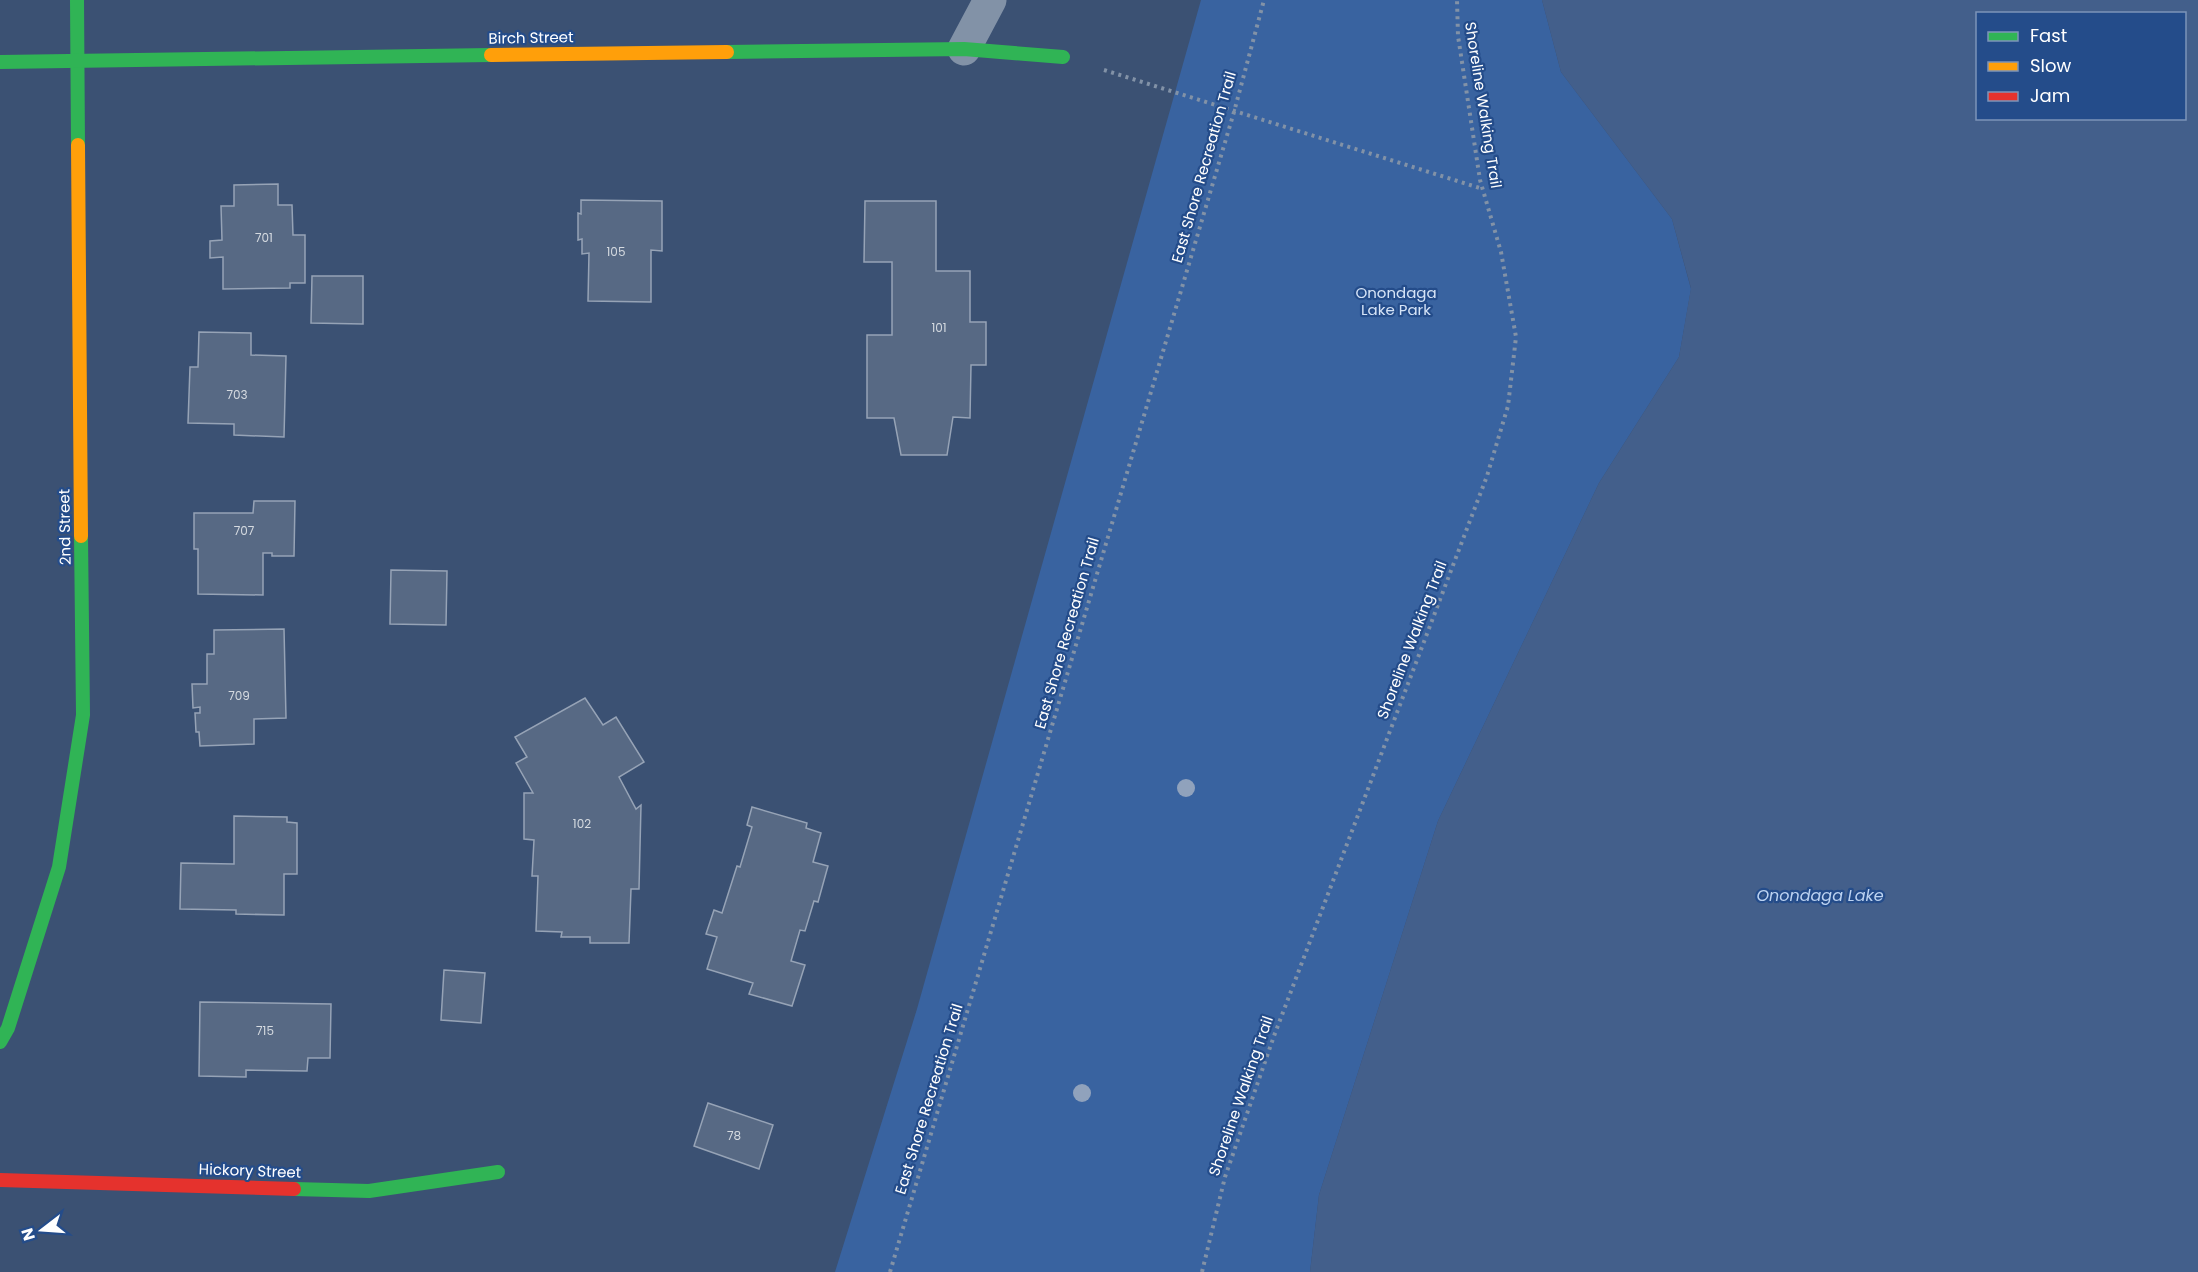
<svg xmlns="http://www.w3.org/2000/svg" width="2198" height="1272" viewBox="0 0 2198 1272" font-family="Poppins,sans-serif">
<rect width="100%" height="100%" fill="#3b5173"/>
<!-- green -->
<path fill="#3963a0" d="M 1201,0 L 1542,0 L 1561,72 L 1672,219 L 1691,289 L 1679,357 L 1599,483 L 1438,821 L 1319,1195 L 1310,1272 L 835,1272 L 917,1009 Z"/>
<!-- water -->
<path fill="#435f8b" fill-rule="evenodd" d="M 1542,0 L 2198,0 L 2198,1272 L 1310,1272 L 1319,1195 L 1438,821 L 1599,483 L 1679,357 L 1691,288 L 1672,219 L 1561,72 ZM 1978,14 L 2184,14 L 2184,118 L 1978,118 Z"/>
<!-- building -->
<g fill="#576984" stroke="#96a3b6" stroke-width="1.5">
<path d="M 278,184 L 278,205 L 292,205 L 293,235 L 305,235 L 305,283 L 290,283 L 290,288 L 223,289 L 223,257 L 210,258 L 210,241 L 222,240 L 221,206 L 234,206 L 234,185 Z"/>
<path d="M 581,200 L 662,201 L 662,251 L 651,250 L 651,302 L 588,301 L 589,253 L 582,254 L 582,239 L 578,240 L 578,213 L 581,214 Z"/>
<path d="M 865,201 L 936,201 L 936,271 L 970,271 L 970,322 L 986,322 L 986,365 L 971,365 L 970,418 L 953,417 L 947,455 L 901,455 L 894,418 L 867,418 L 867,335 L 892,335 L 892,262 L 864,262 Z"/>
<path d="M 312,276 L 363,276 L 363,324 L 311,323 Z"/>
<path d="M 199,332 L 251,333 L 251,355 L 286,356 L 284,437 L 234,435 L 234,424 L 188,423 L 190,367 L 198,367 Z"/>
<path d="M 254,501 L 295,501 L 294,556 L 272,556 L 272,553 L 263,553 L 263,595 L 198,594 L 198,549 L 194,549 L 194,513 L 253,513 Z"/>
<path d="M 391,570 L 447,571 L 446,625 L 390,624 Z"/>
<path d="M 284,629 L 286,718 L 254,719 L 254,744 L 200,746 L 199,732 L 196,732 L 195,713 L 200,713 L 200,707 L 193,708 L 192,684 L 207,684 L 207,654 L 214,654 L 214,630 Z"/>
<path d="M 585,698 L 603,725 L 616,717 L 644,762 L 619,777 L 636,809 L 641,805 L 639,889 L 631,889 L 629,943 L 590,943 L 590,937 L 561,937 L 562,932 L 536,931 L 538,876 L 532,876 L 534,840 L 524,839 L 524,793 L 533,793 L 516,763 L 527,757 L 515,737 Z"/>
<path d="M 752,807 L 807,823 L 806,828 L 821,833 L 813,862 L 828,866 L 818,902 L 814,901 L 805,931 L 800,930 L 791,961 L 805,965 L 792,1006 L 749,994 L 753,983 L 707,969 L 717,937 L 706,934 L 714,910 L 722,913 L 737,866 L 740,867 L 752,827 L 747,825 Z"/>
<path d="M 234,816 L 287,817 L 287,822 L 297,823 L 297,874 L 284,874 L 284,915 L 236,914 L 236,910 L 180,909 L 181,863 L 234,864 Z"/>
<path d="M 444,970 L 485,973 L 481,1023 L 441,1020 Z"/>
<path d="M 200,1002 L 331,1004 L 330,1058 L 308,1058 L 307,1071 L 246,1070 L 246,1077 L 199,1076 Z"/>
<path d="M 708,1103 L 773,1125 L 759,1169 L 694,1146 Z"/>
</g>
<g fill="none" stroke-linecap="round" stroke-linejoin="round">
<!-- path -->
<g stroke="#8292a7" stroke-width="4" stroke-dasharray="3 4.5" stroke-linecap="butt">
<path d="M 1104,70 L 1483,189"/>
<path d="M 890,1272 L 1234,112 L 1264,0"/>
<path d="M 1202,1272 L 1225,1177 L 1274,1036 L 1487,476 L 1508,406 L 1516,337 L 1501,252 L 1480,180 L 1458,36 L 1457,0"/>
</g>
<!-- street -->
<path stroke="#8292a7" stroke-width="33" d="M 964,49 L 990,0"/>
<!-- fast -->
<g stroke="#30b455" stroke-width="14">
<path d="M 77,0 L 78,145"/>
<path d="M 727,52 L 964,49 L 1063,57"/>
<path d="M 0,62 L 491,55"/>
<path d="M 0,1042 L 8,1028 L 59,867 L 83,715 L 81,536"/>
<path d="M 294,1189 L 369,1191 L 498,1172"/>
</g>
<!-- slow -->
<g stroke="#ff9f0a" stroke-width="14">
<path d="M 491,55 L 727,52"/>
<path d="M 78,145 L 81,536"/>
</g>
<!-- jam -->
<path stroke="#e5322d" stroke-width="14" d="M 0,1180 L 294,1189"/>
</g>
<!-- trees -->
<g fill="#90a2bc">
<circle cx="1186" cy="788" r="9"/>
<circle cx="1082" cy="1093" r="9"/>
</g>
<g text-anchor="middle" stroke-width="4.5" stroke-linejoin="round" paint-order="stroke">
<!-- number labels -->
<g font-size="12" fill="#d5dae0">
<text x="264" y="242">701</text>
<text x="616" y="256">105</text>
<text x="939" y="332">101</text>
<text x="237" y="399">703</text>
<text x="244" y="535">707</text>
<text x="239" y="700">709</text>
<text x="582" y="828">102</text>
<text x="265" y="1035">715</text>
<text x="734" y="1140">78</text>
</g>
<!-- street labels -->
<g font-size="15" fill="#fff" stroke="#244c8a">
<text transform="translate(531 38) rotate(-1)" y="5">Birch Street</text>
<text transform="translate(1483 105) rotate(81)" y="5">Shoreline Walking Trail</text>
<text transform="translate(1204 167) rotate(-74)" y="5">East Shore Recreation Trail</text>
<text transform="translate(65 527) rotate(-91)" y="5">2nd Street</text>
<text transform="translate(1067 633) rotate(-74)" y="5">East Shore Recreation Trail</text>
<text transform="translate(1412 640) rotate(-69)" y="5">Shoreline Walking Trail</text>
<text transform="translate(1241 1096) rotate(-71)" y="5">Shoreline Walking Trail</text>
<text transform="translate(929 1099) rotate(-73)" y="5">East Shore Recreation Trail</text>
<text transform="translate(250 1171) rotate(2)" y="5">Hickory Street</text>
</g>
<!-- park labels -->
<g font-size="15" fill="#d6e4f7" stroke="#244c8a">
<text x="1396" y="298">Onondaga<tspan x="1396" dy="17">Lake Park</tspan></text>
</g>
<!-- water labels -->
<g font-size="16" font-style="italic" fill="#bdd3f1" stroke="#244c8a">
<text x="1820" y="901">Onondaga Lake</text>
</g>
</g>
<!-- legend -->
<rect x="1976" y="12" width="210" height="108" fill="#244c8a" stroke="#7c94b9" stroke-width="1.5"/>
<rect x="1988" y="32" width="30" height="9" fill="#30b455" stroke="#7c94b9" stroke-width="1.5"/>
<text x="2030" y="42" font-size="18" fill="#ffffff">Fast</text>
<rect x="1988" y="62" width="30" height="9" fill="#ff9f0a" stroke="#7c94b9" stroke-width="1.5"/>
<text x="2030" y="72" font-size="18" fill="#ffffff">Slow</text>
<rect x="1988" y="92" width="30" height="9" fill="#e5322d" stroke="#7c94b9" stroke-width="1.5"/>
<text x="2030" y="102" font-size="18" fill="#ffffff">Jam</text>
<!-- north arrow -->
<g transform="translate(42 1230) rotate(253)" stroke="#244c8a" stroke-width="4.5" paint-order="stroke">
<path d="M0-4.5L10 22L0 15L-10 22Z" fill="#ffffff"/>
<text y="-9" font-size="16" font-weight="bold" text-anchor="middle" fill="#ffffff">N</text>
</g>
</svg>
